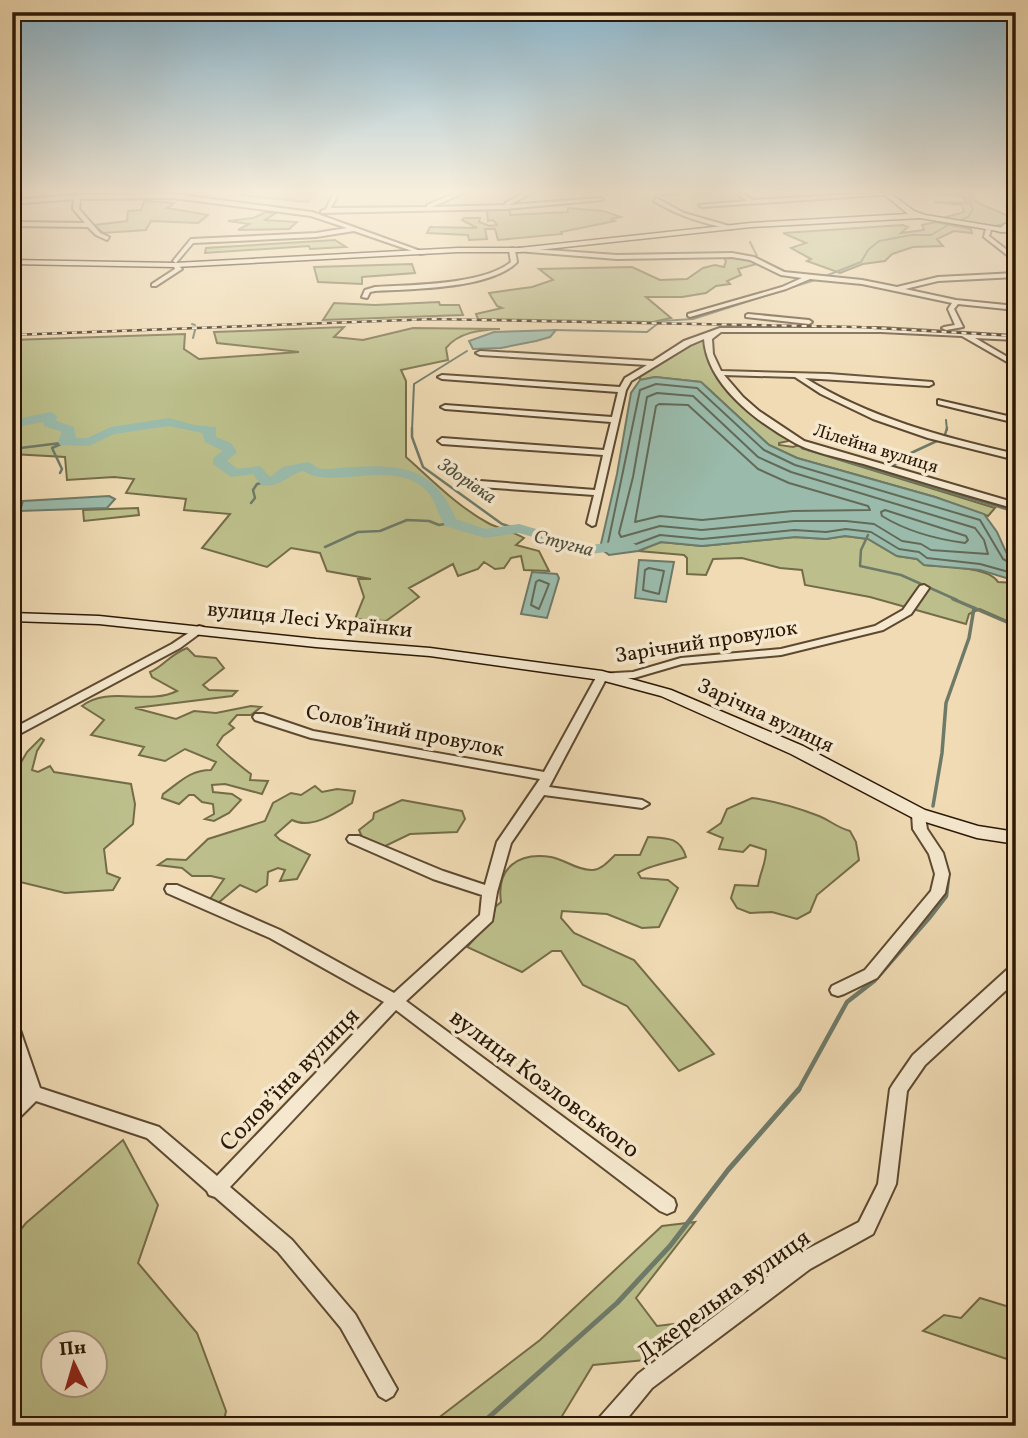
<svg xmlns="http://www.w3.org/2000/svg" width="1028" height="1438" viewBox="0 0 1028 1438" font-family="Vollkorn,serif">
<rect width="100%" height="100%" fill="#f0dbb4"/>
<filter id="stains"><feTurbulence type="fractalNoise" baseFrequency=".00286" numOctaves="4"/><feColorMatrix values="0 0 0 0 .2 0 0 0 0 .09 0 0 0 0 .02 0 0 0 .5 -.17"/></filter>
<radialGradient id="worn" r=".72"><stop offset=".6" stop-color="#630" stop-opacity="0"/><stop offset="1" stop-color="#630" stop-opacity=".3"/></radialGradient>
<!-- green -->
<g fill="#bcbf8b" stroke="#746c48" stroke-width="2" fill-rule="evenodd">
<path d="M 259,190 L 292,190 L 290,192 L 314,194 L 307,202 L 240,195 Z"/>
<path d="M 935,190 L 976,190 L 970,197 C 983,209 1005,210 1014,222 L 985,228 L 939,219 L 964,212 L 962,205 L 934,202 L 967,203 L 961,196 L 940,194 Z"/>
<path d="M 144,201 L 174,203 L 167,208 L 208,215 L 198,223 L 151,221 L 146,230 L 103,233 L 94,225 L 127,221 L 128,211 L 141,210 Z"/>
<path d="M 568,208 L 603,211 L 621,217 L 612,219 L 615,221 L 561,232 L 562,234 L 498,240 L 495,229 L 485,229 L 487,239 L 469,240 L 468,235 L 427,233 L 430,227 L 477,228 L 462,220 L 464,218 L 480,218 L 479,222 L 490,226 L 497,225 L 493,220 L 488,221 L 487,210 L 510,209 L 510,215 L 568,212 Z"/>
<path d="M 266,212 L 276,213 L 265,220 L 297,222 L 289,229 L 238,230 L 249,224 L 228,221 L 253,218 Z"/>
<path d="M 935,222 L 971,229 L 972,233 L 954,231 L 937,239 L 943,246 L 913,247 L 892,254 L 885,261 L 863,264 L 840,273 L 807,261 L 811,259 L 791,248 L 806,243 L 783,233 L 903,225 L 908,227 L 901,233 L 924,230 L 922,225 Z"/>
<path d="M 335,240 L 346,247 L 310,249 L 309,246 L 205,253 L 206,248 Z"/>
<path d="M 723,257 L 750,260 L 757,264 L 738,269 L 741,275 L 727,281 L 730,284 L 716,286 L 706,293 L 682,297 L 646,297 L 671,318 L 653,322 L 478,319 L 476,314 L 502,308 L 497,306 L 489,293 L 532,287 L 553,280 L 539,269 L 632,267 L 660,280 L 687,279 L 703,268 L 715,265 L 724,267 L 726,261 Z"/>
<path d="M 412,264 L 415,273 L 362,277 L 362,284 L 318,282 L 314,267 Z"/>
<path d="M 439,302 L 440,305 L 459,305 L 463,315 L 323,320 L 334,303 L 375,305 Z"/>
<path d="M 344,327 L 334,337 L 363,340 L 413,328 L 500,329 C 480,330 459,332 446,348 L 448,360 L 401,370 L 406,381 L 406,457 C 432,480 457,506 488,523 C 499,529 512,531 524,538 L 516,545 L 539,551 L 549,571 L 524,570 L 521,556 L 511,558 L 504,568 L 495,569 L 484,562 L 478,569 L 458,576 L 453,564 L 409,588 L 419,597 L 386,621 L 355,619 L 364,597 L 358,579 L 371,579 L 327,571 L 320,553 L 291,548 L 267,567 L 202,548 L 230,514 L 184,510 L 186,499 L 126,493 L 134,479 L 114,477 L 67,480 L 65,457 L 12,454 L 12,340 L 185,334 L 184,349 L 199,359 L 299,352 L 217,343 L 214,332 Z"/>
<path d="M 700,339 L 705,339 C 702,381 764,416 793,440 L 779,443 L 779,445 L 793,447 L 802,444 L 1016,508 L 1016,511 L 813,449 L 801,448 L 995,508 L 988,516 L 935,497 L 797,458 L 769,445 L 701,382 L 655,377 L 640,380 L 640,376 Z"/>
<path d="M 138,508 L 139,515 L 84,521 L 83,510 Z"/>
<path d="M 845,536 L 868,539 L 897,556 L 917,559 L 924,565 C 942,567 989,566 998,582 L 1016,583 L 1016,625 L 980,609 L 969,614 L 966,624 L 870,597 L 805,585 L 802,570 L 780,568 L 742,558 L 713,559 L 706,575 L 687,574 L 687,558 L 684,555 L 638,551 L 661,542 L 702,546 L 795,537 L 826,539 Z"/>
<path d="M 187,648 L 195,656 L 216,658 L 224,668 L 203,685 L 209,690 L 237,691 L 232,696 L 135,708 L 176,719 L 194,711 L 216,713 L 251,706 L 261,707 L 251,715 L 237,715 L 229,724 L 234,728 L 223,736 L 217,745 C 221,750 245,770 251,774 L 250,780 L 268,781 L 262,794 L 225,784 L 212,785 L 213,792 L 232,794 L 241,800 L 229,813 L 214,821 L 205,819 L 214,814 L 213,804 L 202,802 L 194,795 L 189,795 L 179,804 L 162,798 L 163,794 C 180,782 190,770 211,770 L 216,762 L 185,749 L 165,761 L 139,755 L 144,747 L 91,735 L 104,720 L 82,706 C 108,685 147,706 177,691 L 152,677 L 150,672 C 163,667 169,655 187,648 Z"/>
<path d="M 41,738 L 44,740 L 37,751 L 32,770 L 38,772 L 50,766 L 54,772 L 131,784 L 135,804 L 133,824 L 104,849 L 107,873 L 120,878 L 113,890 L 65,893 L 12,880 L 12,778 L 27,752 Z"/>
<path d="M 315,786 L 322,792 L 337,789 L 355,791 L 352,803 C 336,813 311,830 292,820 L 275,835 L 280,840 L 310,855 L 297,879 L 280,881 L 285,870 L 278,868 L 268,872 L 267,885 L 256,892 L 240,885 L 218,903 L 210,899 L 224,879 L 211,876 L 192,876 L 182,868 L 158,865 L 167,859 L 186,860 L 208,839 L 265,821 L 273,803 L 291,793 L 301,795 Z"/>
<path d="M 752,798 C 775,801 798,808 819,816 C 831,821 836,827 850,831 L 856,842 L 859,860 L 817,895 L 810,912 L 797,919 L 772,912 L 750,913 L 737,908 L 731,898 L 735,885 L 758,886 C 760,872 766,864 766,850 L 750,845 L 743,852 L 719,849 L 723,838 L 708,832 L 721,823 L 727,809 Z"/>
<path d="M 402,800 L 462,811 L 465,819 L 457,832 L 410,834 L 379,849 L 362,837 L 359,830 L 373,819 L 374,813 Z"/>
<path d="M 648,837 C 667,838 680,837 686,857 C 672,862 649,865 638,873 L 641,878 L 668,880 L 678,888 L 659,927 L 642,928 L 607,914 L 562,911 L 561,918 L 574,933 L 634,960 L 714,1054 L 679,1071 L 627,1006 L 583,985 L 561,951 L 552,951 L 522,972 L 467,947 L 493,918 L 495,907 L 501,902 C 496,868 518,852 551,857 C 564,859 578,871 593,870 C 602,869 609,861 615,855 L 640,855 Z"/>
<path d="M 123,1140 L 158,1205 L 138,1263 L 197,1333 L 226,1411 L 223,1426 L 12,1426 L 12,1318 L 21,1295 L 12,1282 L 12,1240 L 26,1223 ZM 52,1344 L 94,1344 L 94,1386 L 52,1386 Z"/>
<path d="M 695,1222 L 636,1298 L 657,1326 L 708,1320 L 656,1359 L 593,1365 L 556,1426 L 428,1426 L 540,1340 L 662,1226 Z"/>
<path d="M 980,1298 L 1016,1309 L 1016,1362 L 923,1331 L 944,1315 L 961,1318 Z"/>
</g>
<!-- water -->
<g fill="#9abbac" stroke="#6e7a69" stroke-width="2">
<path d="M 556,330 L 550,337 L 536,341 L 501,348 L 473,349 L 469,341 L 494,332 Z"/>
<path d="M 655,377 L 701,382 L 769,445 L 797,458 L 935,497 L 984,514 L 997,532 L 1006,552 L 1016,562 L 1016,581 L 980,570 L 924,565 L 917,559 L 897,556 L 868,539 L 845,536 L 826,539 L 795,537 L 702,546 L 661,542 L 638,551 L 609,555 L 600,548 L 617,474 L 631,393 L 640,380 Z"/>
<path d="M 109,496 L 115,499 L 107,508 L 20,511 L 23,501 Z"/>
<path d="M 639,560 L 674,562 L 666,602 L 635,598 Z"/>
<path d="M 532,572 L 557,574 L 559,578 L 547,618 L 521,614 Z"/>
</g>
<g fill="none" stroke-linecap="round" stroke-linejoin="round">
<!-- shore -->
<g stroke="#636a58" stroke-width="2">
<path d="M 657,393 L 693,396 L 758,457 L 791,472 L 975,528 L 984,540 L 988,554 L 931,550 L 921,544 L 902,541 L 874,524 L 846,521 L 794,521 L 702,530 L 660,526 L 621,537 L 619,533 L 633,477 L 647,397 Z"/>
<path d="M 659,404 L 688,405 L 758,469 L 789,483 L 868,506 L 870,510 L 793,511 L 702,520 L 660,516 L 635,522 L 656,406 Z"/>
<path d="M 885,510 L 966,536 L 968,540 L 965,543 C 935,539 908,532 882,516 L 881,512 Z"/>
<path d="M 1016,566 L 1003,559 L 980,520 L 795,465 L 764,450 L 697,388 L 656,384 L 640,390 L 608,543 L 611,547 L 636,544 L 660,535 L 702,539 L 794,530 L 826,532 L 846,529 L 871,532 L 899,549 L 919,552 L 927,558 L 980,564 L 1016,574"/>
<path d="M 649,568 L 664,571 L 659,594 L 643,590 L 645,570 Z"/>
<path d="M 539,580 L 549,584 L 539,609 L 531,605 L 536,582 Z"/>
</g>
<!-- stream-far4 -->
<g stroke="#6e7a69" stroke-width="2">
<path d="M 950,190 L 968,199 L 973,209 L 968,217 L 956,222"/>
<path d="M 750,242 L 757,256"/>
<path d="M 758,258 L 791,274"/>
<path d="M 823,277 L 861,262 L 868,250 L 879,241 L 911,235 L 931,235 L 948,225"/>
<path d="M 192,324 L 195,325"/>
<path d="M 554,330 L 647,332 L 661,321 L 693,319 L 815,280"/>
<path d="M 193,338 L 195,330"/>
<path d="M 946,420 L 947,430"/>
<path d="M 412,430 L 414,384 L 467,351"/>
</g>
<!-- stream-far3 -->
<g stroke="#6e7a69" stroke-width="2.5">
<path d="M 412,428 L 412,437 L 423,467 L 502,524 L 515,528"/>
<path d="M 944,438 L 947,428"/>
<path d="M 12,449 L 61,443"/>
<path d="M 809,450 L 1016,512"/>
<path d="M 892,467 L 911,453 L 939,440"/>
<path d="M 60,473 L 62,469 L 52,448 L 65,442"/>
<path d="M 251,503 L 255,498 L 253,490 L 257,484 L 266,482"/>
<path d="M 868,535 L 861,550 L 860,566 L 901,575 L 957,600"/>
<path d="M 325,547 L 358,532 L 380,531 L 407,520 L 429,521 L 439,525 L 450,523"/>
</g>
<!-- stream-far2 -->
<g stroke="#6e7a69" stroke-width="3.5">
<path d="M 974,608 L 1016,626"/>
<path d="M 933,806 L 942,753 L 946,703 L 969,638 L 974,608 L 953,599"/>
</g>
<!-- stream-far1 -->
<path stroke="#6e7a69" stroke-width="4.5" d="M 798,1091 L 847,1002 L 874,981 L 929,918 L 946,896 L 948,878"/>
<!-- stream -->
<path stroke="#6e7a69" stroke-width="5" d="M 479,1426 L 617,1303 L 670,1246 L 728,1170 L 799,1089"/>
<!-- river -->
<path fill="#9abbac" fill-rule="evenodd" d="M 51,412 L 57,416 L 56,421 L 74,427 L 76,438 L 87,438 L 111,427 L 169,418 L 194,425 L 216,427 L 216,437 L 231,443 L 237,452 L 227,461 L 238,469 L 260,466 L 270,477 L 283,467 L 307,462 C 312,463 316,468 321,469 C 331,470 344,467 354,467 C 405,464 435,470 456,519 L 485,529 L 519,524 L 591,545 L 628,540 L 636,545 L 634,548 L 591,554 L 519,533 L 485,538 L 445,526 C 438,515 436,501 427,491 C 393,457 331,491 304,471 C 288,474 280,489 261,485 L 253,474 L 231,477 L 213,464 L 213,458 L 223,451 L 205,442 L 202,433 L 169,426 L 114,434 L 89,446 L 60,445 L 58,442 L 62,432 L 44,426 L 43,422 L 12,428 L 12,420 Z"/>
<defs>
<g id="street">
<path d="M 335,190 L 340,190 L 331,208 L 427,207 L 427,205 L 463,190 L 470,190 L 432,207 L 506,205 L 505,203 L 530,190 L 537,190 L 509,205 L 600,198 L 603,200 L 506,209 L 321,213 L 321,211 L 326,209 Z"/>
<path d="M 654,190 L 710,190 L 662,194 Z"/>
<path d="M 732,190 L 738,190 L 753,200 L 890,192 L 893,194 L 702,207 L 699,205 L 747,201 Z"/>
<path d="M 173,194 L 312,212 L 426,253 L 421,254 L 354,231 L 316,237 L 193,243 L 176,263 L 173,261 L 191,239 L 316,233 L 347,228 L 311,216 L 173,198 L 80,199 L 79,209 L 100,233 L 109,237 L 107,240 L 96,235 L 88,227 L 12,226 L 12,222 L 85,223 L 73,209 L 74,199 L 12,204 L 12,200 L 77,195 Z"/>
<path d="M 656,198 L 684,213 L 733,227 L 730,229 C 703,223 678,216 654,201 Z"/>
<path d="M 1016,222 L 1016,226 L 1009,227 L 1002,232 L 997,231 L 1005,224 Z"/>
<path d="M 986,229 L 991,230 L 989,236 L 1016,257 L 1016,262 L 984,237 Z"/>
<path d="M 512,248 L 515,250 L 517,262 C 491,289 412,289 375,291 L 370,292 L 367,298 L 362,297 L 365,290 L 375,287 C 411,285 484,285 511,262 L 509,250 Z"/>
<path d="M 519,248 L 617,255 L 732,253 L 754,257 L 784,272 L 862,280 L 897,287 L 938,277 L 1016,273 L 1016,277 L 938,281 L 905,289 L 956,300 L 1016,306 L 1016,310 L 958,304 L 954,309 L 963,327 L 946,330 L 942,328 L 944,327 L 955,325 L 948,309 L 952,303 L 862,284 L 810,279 L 786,289 L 690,317 L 688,316 L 688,314 L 782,287 L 802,278 L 781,275 L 750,260 L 732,257 L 617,259 L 517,251 Z"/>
<path d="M 173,264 L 177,264 L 182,269 L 156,286 L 152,286 L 152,284 L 175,269 Z"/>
<path d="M 748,314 L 809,320 L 812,322 L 809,324 L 746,317 L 746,315 Z"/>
<path d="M 720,328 L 881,328 L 1016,336 L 1016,340 L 975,338 L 1016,362 L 1016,367 L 962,336 L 881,332 L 721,332 L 712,339 L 713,354 L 721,371 L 829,374 L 932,382 L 933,384 L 929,386 L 805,378 C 870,418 942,437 1016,454 L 1016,460 L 928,438 L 873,419 L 821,394 L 795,377 L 724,375 L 743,397 L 759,411 L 804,441 L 1016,503 L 1016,509 C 966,495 916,480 867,465 C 846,459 813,453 795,443 C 757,422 707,385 704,339 L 690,345 L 631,381 L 626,390 L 595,525 L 592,526 L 587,523 L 594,495 L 480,487 L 475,484 L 480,481 L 595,490 L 603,455 L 442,444 L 438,441 L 442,438 L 604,450 L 611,422 L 445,409 L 441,407 L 445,405 L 612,417 L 618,392 L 442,379 L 438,377 L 442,375 L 620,387 L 625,378 L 647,365 L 480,355 L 476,353 L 480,351 L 653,361 L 684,341 Z"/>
<path d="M 938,400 L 1016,418 L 1016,423 L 938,404 Z"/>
<path d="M 924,585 L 929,588 L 911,614 L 883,630 L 781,655 L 682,664 L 634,678 L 606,679 L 549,787 L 642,800 L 649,804 L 642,808 L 544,795 L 511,843 L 497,892 L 492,921 L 406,1001 L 674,1199 L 676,1205 L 674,1211 L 667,1214 L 660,1211 L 396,1010 L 230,1187 L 292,1240 L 355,1314 L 393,1382 L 397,1389 L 393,1396 L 386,1400 L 379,1396 L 341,1328 L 278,1252 L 215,1197 L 209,1195 L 207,1191 L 147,1138 L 36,1101 L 18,1119 L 12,1121 L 12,1102 L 14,1100 L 12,1100 L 12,1086 L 22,1086 L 12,1056 L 12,1023 L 18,1025 L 20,1030 L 40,1088 L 159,1127 L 217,1176 L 384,1002 L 270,938 L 167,893 L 165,889 L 167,885 L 177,885 L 280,930 L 394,993 L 480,915 L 482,895 L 433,879 L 349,842 L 347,839 L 349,836 L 359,836 L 443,871 L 485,885 L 497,842 L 540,779 L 311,738 L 255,720 L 253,717 L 255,714 L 263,714 L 313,731 L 544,772 L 598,674 L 633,672 L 681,658 L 781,649 L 875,626 L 903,610 L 920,586 Z"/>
<path d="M 199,626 L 203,627 L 205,629 L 203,631 L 180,648 L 12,738 L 12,729 L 172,644 Z"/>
<path d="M 919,810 L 924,811 L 927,829 L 943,853 L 949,874 L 945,893 L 877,978 L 844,994 L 838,996 L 832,994 L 830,990 L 832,986 L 865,970 L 931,891 L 935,874 L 929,854 L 913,829 L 912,814 L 914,811 Z"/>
<path d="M 1016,965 L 1016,981 L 925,1065 L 907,1091 L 896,1184 L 873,1234 L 810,1269 L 652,1388 L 621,1426 L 596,1426 L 599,1418 L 638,1374 L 796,1255 L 859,1222 L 878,1184 L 890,1089 L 893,1084 L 913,1055 L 1010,967 Z"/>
</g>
<g id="secondary">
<path d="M 879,190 L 886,190 L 914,211 L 925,215 L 1016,230 L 1016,234 L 920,218 L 751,227 L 519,252 L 458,252 L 175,267 L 12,264 L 12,260 L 175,263 L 458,248 L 519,248 L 751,223 L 908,214 Z"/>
<path d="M 12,613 L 99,616 L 316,639 L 430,648 L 602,671 L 671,690 L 803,746 L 925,810 L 978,826 L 1016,832 L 1016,844 L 977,838 L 913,818 L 791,754 L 661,696 L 601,680 L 430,656 L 316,647 L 99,624 L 12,621 Z"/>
</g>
</defs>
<!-- street casing -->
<use href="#street" stroke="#5d4931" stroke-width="4"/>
<!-- secondary casing -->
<use href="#secondary" stroke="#2c1805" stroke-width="3"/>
<!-- street -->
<use href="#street" fill="#f5e8ce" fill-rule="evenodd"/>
<!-- secondary -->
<use href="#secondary" fill="#f5e8ce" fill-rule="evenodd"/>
<defs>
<path id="rail" d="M 12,335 L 433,319 L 859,327 L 1016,336"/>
</defs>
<!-- rail casing -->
<use href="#rail" stroke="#2c1805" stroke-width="2.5"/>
<!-- rail -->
<use href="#rail" stroke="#f5e8ce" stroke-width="2" stroke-dasharray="5" stroke-linecap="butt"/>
</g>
<!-- sky -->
<linearGradient id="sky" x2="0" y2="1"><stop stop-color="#89b7d0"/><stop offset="0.49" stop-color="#f8efdd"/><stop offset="1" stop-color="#f8efdd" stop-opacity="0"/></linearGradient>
<rect width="1028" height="391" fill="url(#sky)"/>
<g text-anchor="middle" stroke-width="7" stroke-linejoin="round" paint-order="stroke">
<!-- far-street labels -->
<g font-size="18" fill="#2c1805" stroke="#f5e8ce">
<text transform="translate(876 448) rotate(17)" y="6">Лілейна вулиця</text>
</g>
<!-- far-water labels -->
<g font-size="19" font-style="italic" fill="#52513f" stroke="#f5e8ce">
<text transform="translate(468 480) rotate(34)" y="7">Здорівка</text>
<text transform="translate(564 542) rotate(14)" y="7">Стугна</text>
</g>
<!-- street labels -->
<g font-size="21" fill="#2c1805" stroke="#f5e8ce">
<text transform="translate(310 619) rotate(6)" y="7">вулиця Лесі Українки</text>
<text transform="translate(706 641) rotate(-9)" y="7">Зарічний провулок</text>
<text transform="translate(766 715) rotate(25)" y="7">Зарічна вулиця</text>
<text transform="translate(405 730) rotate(11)" y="7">Соловʼїний провулок</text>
</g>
<!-- near-street labels -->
<g font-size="24" fill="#2c1805" stroke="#f5e8ce">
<text transform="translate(289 1079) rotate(-46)" y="8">Соловʼїна вулиця</text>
<text transform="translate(545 1083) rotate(37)" y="8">вулиця Козловського</text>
<text transform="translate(723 1295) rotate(-36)" y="8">Джерельна вулиця</text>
</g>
</g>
<!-- margin -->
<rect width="1028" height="1438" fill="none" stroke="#f0dbb4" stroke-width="42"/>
<rect x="14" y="14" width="1000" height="1410" fill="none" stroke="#2c1805" stroke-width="3.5"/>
<rect x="21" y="21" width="986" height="1396" fill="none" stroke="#2c1805" stroke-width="2"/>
<!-- north arrow -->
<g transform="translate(74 1364) rotate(355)"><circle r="33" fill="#f5e8ce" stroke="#a5957e" stroke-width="2"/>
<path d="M0-5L12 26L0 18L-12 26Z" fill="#8f2418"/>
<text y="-10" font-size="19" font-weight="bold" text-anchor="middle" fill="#2c1805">Пн</text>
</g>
<rect width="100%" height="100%" filter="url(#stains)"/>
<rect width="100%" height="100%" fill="url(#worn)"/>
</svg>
